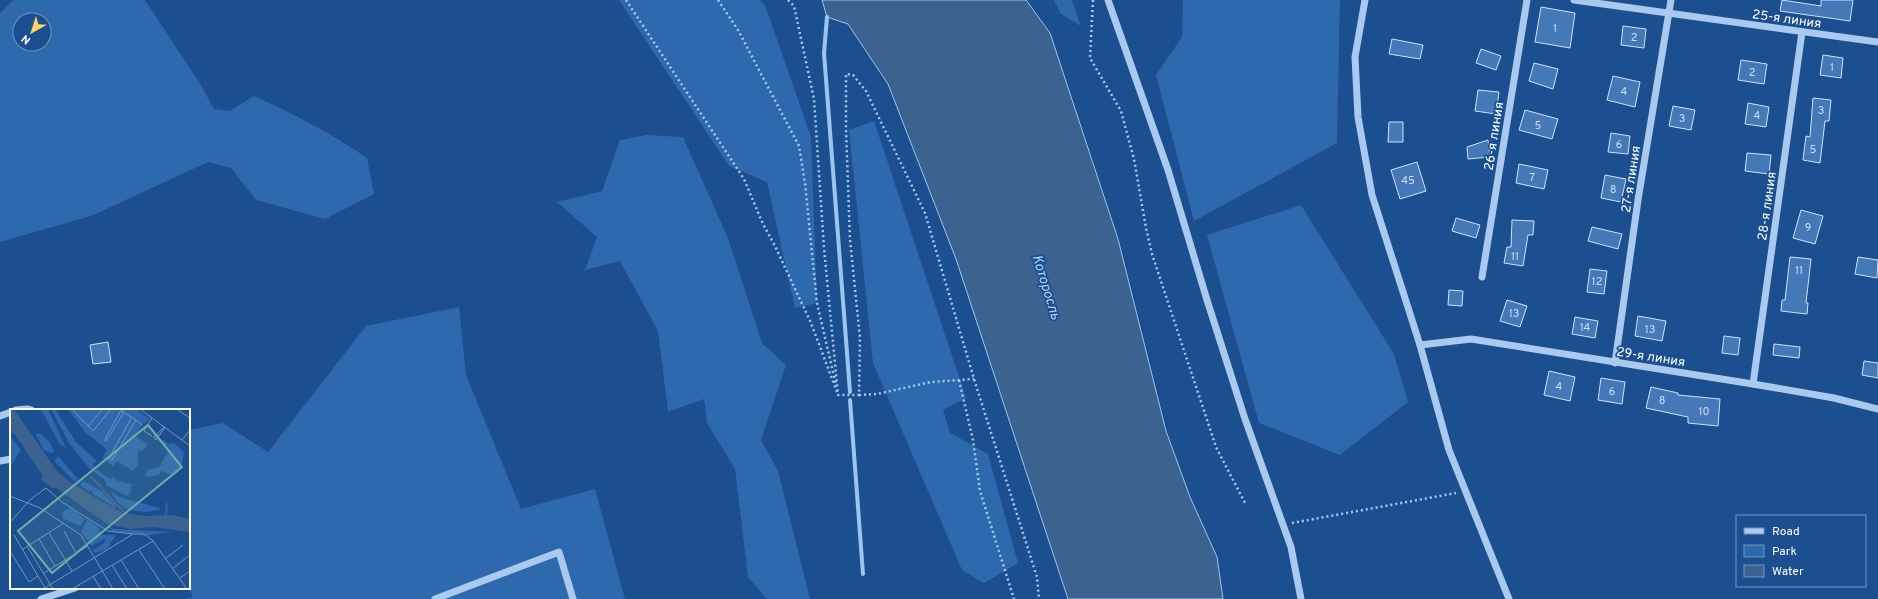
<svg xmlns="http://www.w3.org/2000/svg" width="1878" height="599" viewBox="0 0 1878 599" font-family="Overpass,sans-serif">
<rect width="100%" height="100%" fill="#1b4f8f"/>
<!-- green -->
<g fill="#2e69ad" fill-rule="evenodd">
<path d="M 13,0 L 145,0 L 199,82 L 214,109 L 230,111 L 254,96 C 294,114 331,133 367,158 L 374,194 L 325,219 L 256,200 L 231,168 L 208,162 L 91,216 L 0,242 L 0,13 ZM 20,20 L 44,20 L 44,44 L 20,44 Z"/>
<path d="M 619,0 L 760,0 L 765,5 L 811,137 L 817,303 L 795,308 L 767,182 L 729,166 Z"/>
<path d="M 1054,0 L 1072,0 L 1081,26 L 1061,14 Z"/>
<path d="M 1183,0 L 1340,0 L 1337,143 L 1194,221 L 1156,75 L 1182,37 Z"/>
<path d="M 874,121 L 966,398 L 943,410 L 950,433 L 988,454 L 1018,563 L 984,583 L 962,570 L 873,363 L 849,130 Z"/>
<path d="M 647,135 L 683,137 L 728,238 L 762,343 L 786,365 L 761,440 L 778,471 L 810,599 L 767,599 L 748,577 L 735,469 L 707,423 L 704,399 L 668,412 L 658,331 L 620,261 L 585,270 L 597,237 L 557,202 L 602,191 L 620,140 Z"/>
<path d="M 1301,205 L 1394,354 L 1408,402 L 1340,455 L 1259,423 L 1207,235 Z"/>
<path d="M 459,307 L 466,375 L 521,509 L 595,489 L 625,599 L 185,599 L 193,597 L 189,588 L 189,430 L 223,423 L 268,452 L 366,326 Z"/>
</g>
<!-- water -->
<path fill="#3c6290" stroke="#9cc4f0" d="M 822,0 L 1026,0 L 1050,33 L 1118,239 L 1166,431 L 1190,497 L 1217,557 L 1223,599 L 1068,599 L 956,259 L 888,84 L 848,24 L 827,17 Z"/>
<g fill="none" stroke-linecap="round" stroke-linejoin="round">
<!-- stream -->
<g stroke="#9cc4f0" stroke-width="4">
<path d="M 827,17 L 824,53 L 850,392"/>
<path d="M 850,400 L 863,574"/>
</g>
</g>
<!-- building -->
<g fill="#4478b7" stroke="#cfe3fa">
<path d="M 1782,0 L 1821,6 L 1821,0 L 1853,0 L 1850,21 L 1780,11 Z"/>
<path d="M 1541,7 L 1575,13 L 1570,48 L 1535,42 Z"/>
<path d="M 1623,26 L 1646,29 L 1644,48 L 1621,45 Z"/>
<path d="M 1392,39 L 1423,45 L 1420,59 L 1389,54 Z"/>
<path d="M 1481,49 L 1501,56 L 1496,70 L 1476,63 Z"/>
<path d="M 1823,55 L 1843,58 L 1841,78 L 1820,75 Z"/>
<path d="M 1741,60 L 1767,64 L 1764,84 L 1738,80 Z"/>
<path d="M 1534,63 L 1558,69 L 1553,89 L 1529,81 Z"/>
<path d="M 1613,76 L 1640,82 L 1635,107 L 1607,100 Z"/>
<path d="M 1478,90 L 1499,92 L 1496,114 L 1475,111 Z"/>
<path d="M 1813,98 L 1831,100 L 1829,121 L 1825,121 L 1820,163 L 1803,160 L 1806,136 L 1810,137 Z"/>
<path d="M 1748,103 L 1769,107 L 1766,127 L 1745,124 Z"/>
<path d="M 1673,106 L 1695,110 L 1691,130 L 1669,126 Z"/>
<path d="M 1525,110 L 1558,119 L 1552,139 L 1519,130 Z"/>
<path d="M 1389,122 L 1403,122 L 1403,142 L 1388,142 Z"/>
<path d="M 1611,133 L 1630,136 L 1628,154 L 1608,152 Z"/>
<path d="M 1488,140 L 1490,157 L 1468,159 L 1467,147 Z"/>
<path d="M 1747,153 L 1771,155 L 1769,174 L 1745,171 Z"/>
<path d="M 1417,162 L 1426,191 L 1400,199 L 1391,170 Z"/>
<path d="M 1519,164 L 1548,170 L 1544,189 L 1516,183 Z"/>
<path d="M 1605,175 L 1626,179 L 1621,202 L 1601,198 Z"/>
<path d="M 1801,210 L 1823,216 L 1815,244 L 1793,238 Z"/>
<path d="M 1456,218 L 1480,225 L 1476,238 L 1452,231 Z"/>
<path d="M 1512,220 L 1534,221 L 1533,235 L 1528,235 L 1523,266 L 1504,263 L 1507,247 L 1511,247 Z"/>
<path d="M 1592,227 L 1622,234 L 1618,249 L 1588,241 Z"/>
<path d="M 1790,257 L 1811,259 L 1806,303 L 1808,303 L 1807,314 L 1781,311 L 1782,300 L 1785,300 Z"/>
<path d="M 1858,257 L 1878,260 L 1877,278 L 1855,274 Z"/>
<path d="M 1590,269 L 1607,271 L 1604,294 L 1587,292 Z"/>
<path d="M 1449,290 L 1463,291 L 1462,306 L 1448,305 Z"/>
<path d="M 1507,300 L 1527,306 L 1520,327 L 1500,321 Z"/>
<path d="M 1638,316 L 1666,321 L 1662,341 L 1635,336 Z"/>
<path d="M 1575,317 L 1598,321 L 1595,338 L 1572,334 Z"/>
<path d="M 1724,336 L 1740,338 L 1738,355 L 1722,353 Z"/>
<path d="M 108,342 L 111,362 L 93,364 L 90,345 Z"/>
<path d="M 1774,344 L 1800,347 L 1799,358 L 1773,355 Z"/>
<path d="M 1864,361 L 1878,363 L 1878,378 L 1862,375 Z"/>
<path d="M 1549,371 L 1575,377 L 1570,401 L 1544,395 Z"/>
<path d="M 1601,378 L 1625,382 L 1622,404 L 1598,400 Z"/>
<path d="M 1651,387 L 1678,393 L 1678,395 L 1720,399 L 1718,426 L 1688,423 L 1688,417 L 1646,408 Z"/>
</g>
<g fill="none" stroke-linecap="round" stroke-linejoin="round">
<!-- path -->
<g stroke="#a9c9ee" stroke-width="2.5" stroke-dasharray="2 3" stroke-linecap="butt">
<path d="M 626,0 L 744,179 L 763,224 L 775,246 L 811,323 L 837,392"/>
<path d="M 718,0 L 738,30 L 799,146 L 805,183 L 817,303 L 836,385"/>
<path d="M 788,0 L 794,6 L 814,99 L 824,248 L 838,395 L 859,395 L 860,338 L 850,240 L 846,130 L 846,74 L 853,75 L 866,91 L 925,213 L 974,379 L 1037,577 L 1039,599"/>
<path d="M 1093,0 L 1090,58 L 1121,111 L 1134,159 L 1146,228 L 1152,254 L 1216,447 L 1245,503"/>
<path d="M 959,380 L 973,440 L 980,491 L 1014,599"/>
<path d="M 859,395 L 877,394 L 931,382 L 974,379"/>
<path d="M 1292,523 L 1456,493"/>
</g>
<!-- minor -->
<g stroke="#a9c9ee" stroke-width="7">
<path d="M 1108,0 L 1168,170 L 1207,300 L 1245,419 L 1291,547 L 1301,599"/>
<path d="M 1365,0 L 1355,57 L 1358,117 L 1372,195 L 1420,345 L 1449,450 L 1509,599"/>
<path d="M 1574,0 L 1878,42"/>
<path d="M 1482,277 L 1527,0"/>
<path d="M 1420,345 L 1471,339 L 1753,384 L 1834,398 L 1878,409"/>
<path d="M 1615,363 L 1638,200 L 1671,0"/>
<path d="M 1753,384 L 1802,32"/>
<path d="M 16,410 L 27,409 L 31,410"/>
<path d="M 0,416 L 11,412"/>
<path d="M 0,461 L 11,459"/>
<path d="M 41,599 L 75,588"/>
<path d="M 435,599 L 559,552 L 573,599"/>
</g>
</g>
<g text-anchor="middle" stroke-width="3.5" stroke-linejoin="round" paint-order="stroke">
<!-- number labels -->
<g font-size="11" fill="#d0dded">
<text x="1555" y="32">1</text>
<text x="1634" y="41">2</text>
<text x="1832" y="71">1</text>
<text x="1752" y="76">2</text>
<text x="1624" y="95">4</text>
<text x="1821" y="114">3</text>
<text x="1757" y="119">4</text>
<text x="1682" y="122">3</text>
<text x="1538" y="129">5</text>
<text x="1619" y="148">6</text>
<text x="1813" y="153">5</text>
<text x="1532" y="181">7</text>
<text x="1408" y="184">45</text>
<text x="1613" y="193">8</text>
<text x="1808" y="231">9</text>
<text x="1515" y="260">11</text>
<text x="1799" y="274">11</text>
<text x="1597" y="285">12</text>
<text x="1514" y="317">13</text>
<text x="1585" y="331">14</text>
<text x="1650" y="333">13</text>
<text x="1559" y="390">4</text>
<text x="1612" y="395">6</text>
<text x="1662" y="404">8</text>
<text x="1704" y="415">10</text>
</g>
<!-- street labels -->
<g font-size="13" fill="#fff" stroke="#1b4f8f">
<text transform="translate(1787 18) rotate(8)" y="5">25-я линия</text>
<text transform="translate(1493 136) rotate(-81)" y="5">26-я линия</text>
<text transform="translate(1630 179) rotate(-81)" y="5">27-я линия</text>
<text transform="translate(1766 206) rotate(-82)" y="5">28-я линия</text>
<text transform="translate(1651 356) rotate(9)" y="5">29-я линия</text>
</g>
<!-- water labels -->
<g font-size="14" font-style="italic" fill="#b5d3f5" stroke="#1b4f8f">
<text transform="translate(1047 287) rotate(73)" y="5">Которосль</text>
</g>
</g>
<!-- overview -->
<g transform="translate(10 409)">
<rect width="180" height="180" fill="#1b4f8f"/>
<path d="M 31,0 L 38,0 L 56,39 L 49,34 ZM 41,0 L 45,0 L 66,33 L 87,52 L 83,54 L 84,59 L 101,70 L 102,67 L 108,72 L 122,75 L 120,85 L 117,87 L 97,77 L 94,70 L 80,60 L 59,34 ZM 58,0 L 126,0 L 140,10 L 134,15 L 131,14 L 133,16 L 125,27 L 138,35 L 133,41 L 128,42 L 128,56 L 123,62 L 107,52 L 103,57 L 92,49 L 97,41 L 75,23 ZM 25,24 L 32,25 L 40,34 L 44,42 L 42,44 L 34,41 ZM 0,27 L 11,41 L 0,58 ZM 153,31 L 159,35 L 164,34 L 174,43 L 171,59 L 163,66 L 151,62 L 149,66 L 138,68 L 135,66 L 137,61 L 149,58 L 160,40 L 153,34 ZM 48,47 L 68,70 L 65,73 L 44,52 ZM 73,72 L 91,82 L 106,97 L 105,99 L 83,85 L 82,81 L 78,82 L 70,76 ZM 100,81 L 109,88 L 150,99 L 149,101 L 135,103 L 119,101 L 108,94 ZM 61,99 L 75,110 L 70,117 L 52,109 L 53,102 ZM 77,110 L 88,118 L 91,126 L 106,126 L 97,140 L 84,144 L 83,141 L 94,134 L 96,129 L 82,137 L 71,123 ZM 96,117 L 105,120 L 161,123 L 139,126 L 103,122 Z" fill="#2e69ad"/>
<path d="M 0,0 L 4,0 L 47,62 L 61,74 L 112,104 L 136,107 L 162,106 L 180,110 L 180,123 L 143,118 L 120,120 L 97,115 L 46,79 L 41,79 L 41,76 L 37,76 L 31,70 L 33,67 L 4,24 L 0,24 Z" fill="#3c6290"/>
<path fill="none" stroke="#3c6290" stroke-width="2" d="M 80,67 L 91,78M 91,79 L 114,103M 156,107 L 157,94"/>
<path fill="none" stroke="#7695bc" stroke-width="1" d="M 62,0 L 78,17 L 93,0M 130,0 L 180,37M 168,1 L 180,9M 112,2 L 113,5 L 96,32 L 95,30 L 111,1 L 122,9M 122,8 L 99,49 L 102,51 L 126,11M 122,8 L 132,16M 78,17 L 83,22 L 101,0M 154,18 L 144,28 L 146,31 L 155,18M 142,27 L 134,22 L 142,9M 172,31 L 180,21M 0,87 L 30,99 L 71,126 L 103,180M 0,113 L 21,90 L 36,79 L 52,93 L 98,122 L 123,125M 54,122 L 66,144M 39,124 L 62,162M 4,126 L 35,179M 29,130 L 45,157M 17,137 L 43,180M 13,140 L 54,114M 129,141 L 155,180M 0,142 L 19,173 L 28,167M 155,150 L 173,136M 111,151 L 129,180M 102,156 L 117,180M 163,159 L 180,146M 34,164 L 78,137M 83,167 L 91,180M 170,169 L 180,162M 33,180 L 123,125 L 129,125 L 136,126 L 143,132 L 177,180M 62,180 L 143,132"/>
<path fill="#6fada8" fill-opacity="0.15" stroke="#6fada8" stroke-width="2" d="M 138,16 L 172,58 L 42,164 L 8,122 Z"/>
<rect width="180" height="180" fill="none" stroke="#fff" stroke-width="2"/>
</g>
<!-- legend -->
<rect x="1736" y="515" width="130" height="72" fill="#1b4f8f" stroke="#7695bc"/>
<rect x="1744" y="528" width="20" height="6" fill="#a9c9ee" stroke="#7695bc"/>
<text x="1772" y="535" font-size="12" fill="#ffffff">Road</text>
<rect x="1744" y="545" width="20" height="12" fill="#2e69ad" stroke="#7695bc"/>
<text x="1772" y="555" font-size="12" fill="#ffffff">Park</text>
<rect x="1744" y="565" width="20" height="12" fill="#3c6290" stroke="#7695bc"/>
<text x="1772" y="575" font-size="12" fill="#ffffff">Water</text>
<!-- north arrow -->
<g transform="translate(32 32) rotate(219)"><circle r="19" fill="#1b4f8f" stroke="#7695bc"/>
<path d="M0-3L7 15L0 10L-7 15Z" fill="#ffd166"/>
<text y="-6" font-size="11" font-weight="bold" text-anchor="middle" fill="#ffffff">N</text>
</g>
</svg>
